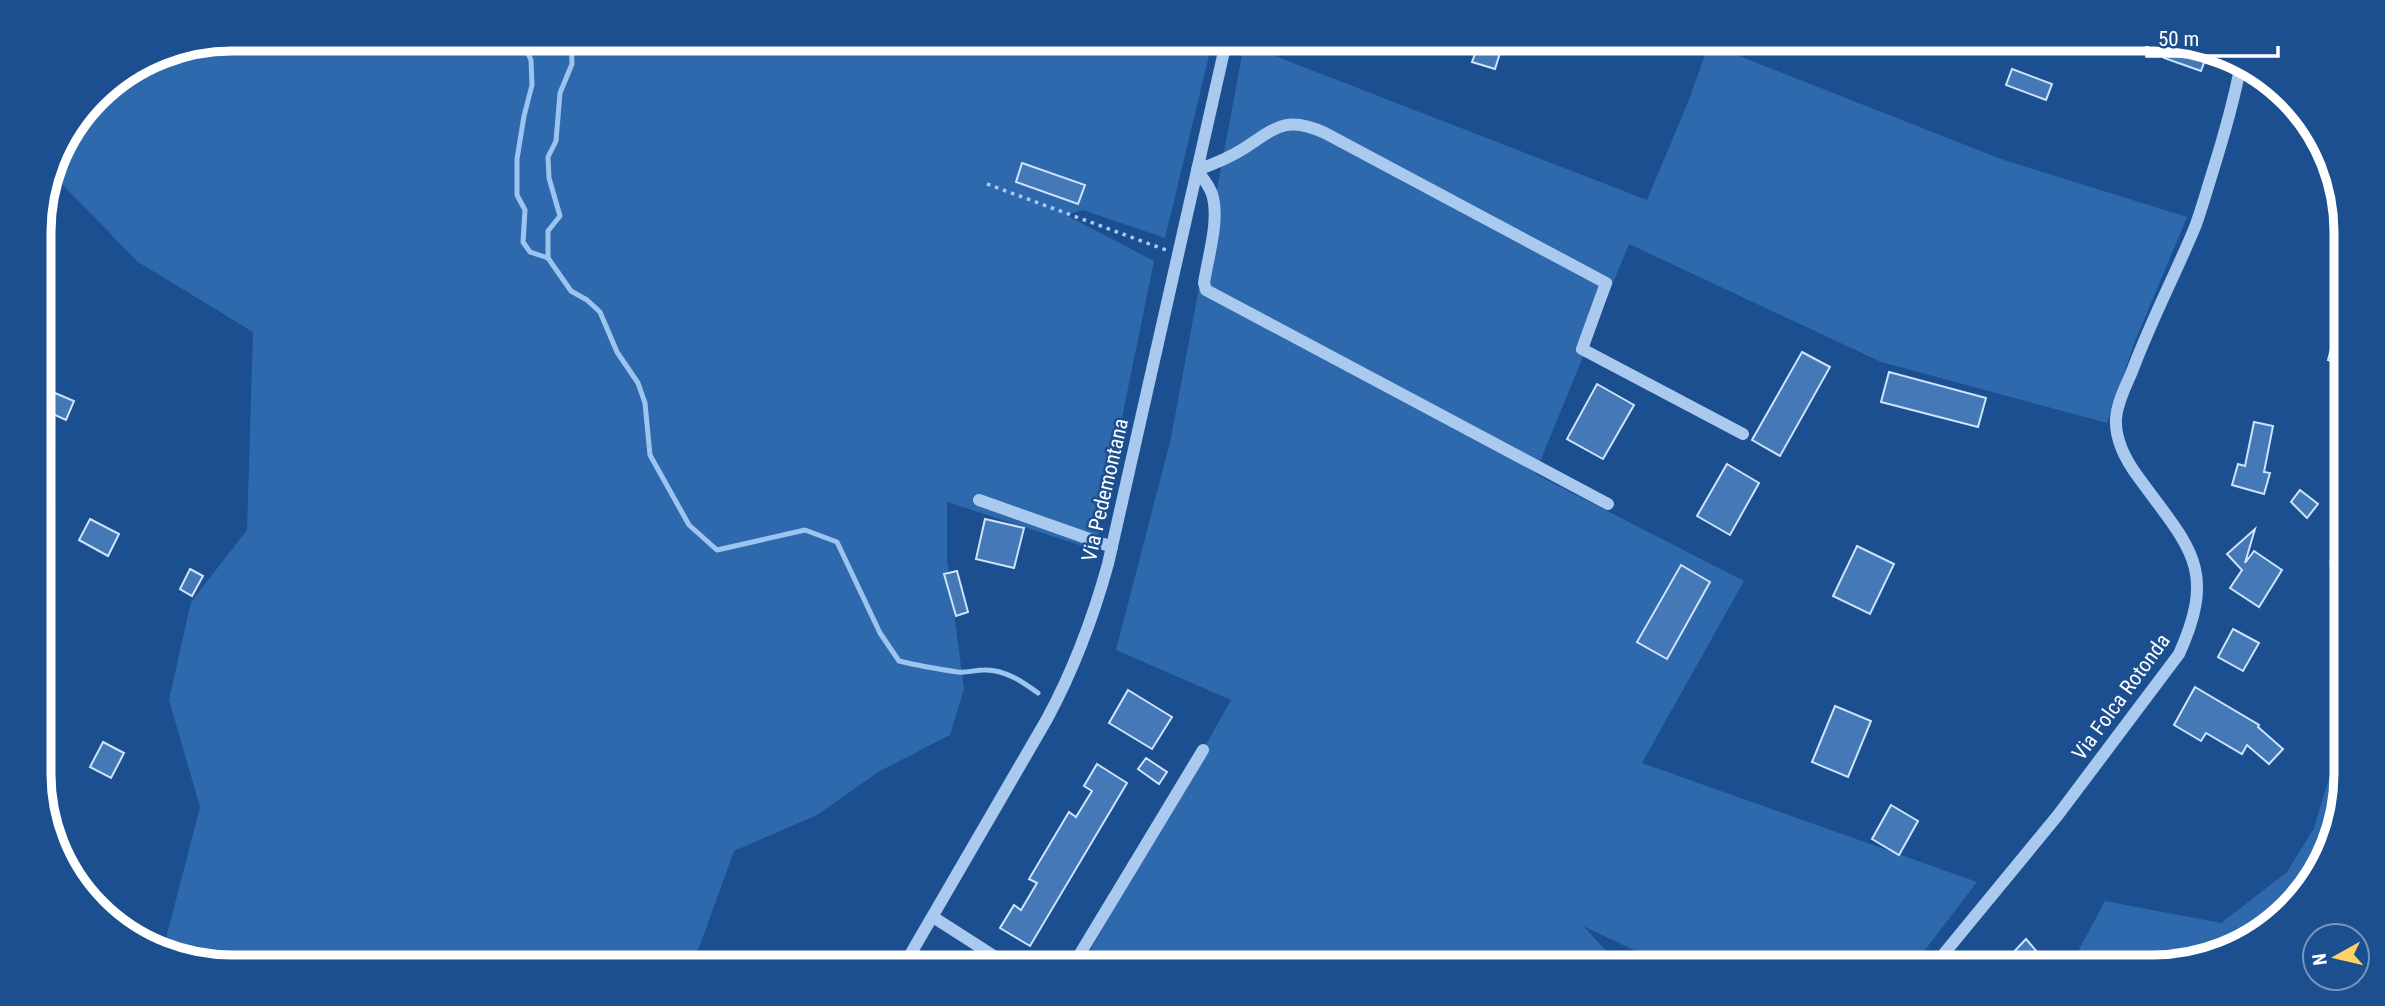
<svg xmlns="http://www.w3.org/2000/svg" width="2385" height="1006" viewBox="0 0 2385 1006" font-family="'Roboto Condensed',sans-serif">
<rect width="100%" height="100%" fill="#1b4f8f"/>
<!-- green -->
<g fill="#2e69ad">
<path d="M 254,39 L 1213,39 L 1165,238 L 1083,210 L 1066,215 L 1154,261 L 1095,550 L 947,502 L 947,559 L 964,689 L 950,735 L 880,771 L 817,815 L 734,851 L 692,967 L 232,967 L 162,954 L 200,807 L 169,700 L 191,602 L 247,530 L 253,332 L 138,262 L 57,179 L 53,165 L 58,147 L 100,92 L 131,74 L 254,45 Z"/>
<path d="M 1244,44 L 1647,200 L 1688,102 L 1709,44 L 2001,159 L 2187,217 L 2134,344 L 2107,423 L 1881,362 L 1629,244 L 1535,474 L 1744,581 L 1642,763 L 1977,882 L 1912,967 L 1670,967 L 1583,926 L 1622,967 L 1081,967 L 1231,700 L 1116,650 L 1171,438 Z"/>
<path d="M 2346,552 L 2346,645 L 2328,561 Z"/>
<path d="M 2346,721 L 2346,775 L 2332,848 L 2271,928 L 2166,967 L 2076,967 L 2075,957 L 2105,901 L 2221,923 L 2287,872 L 2314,828 Z"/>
</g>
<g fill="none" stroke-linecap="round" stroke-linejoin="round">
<!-- stream -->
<g stroke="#9cc4f0" stroke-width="5">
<path d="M 521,38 L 531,60 L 532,85 L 524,116 L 517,159 L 517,195 L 525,210 L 523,242 L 530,252 L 548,258 L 571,291 L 587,300 L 600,312 L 617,352 L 638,383 L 645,403 L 650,455 L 689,525 L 717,550 L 805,530 L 837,542 L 880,633 L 899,661 C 919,666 938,669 958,672 C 967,673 975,670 984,670 C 1004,669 1023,682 1038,693"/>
<path d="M 548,258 L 548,231 L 560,216 L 549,178 L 548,157 L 556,141 L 560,93 L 572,64 L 571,38"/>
</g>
</g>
<!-- building -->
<g fill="#4478b7" stroke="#cfe3fa" stroke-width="2">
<path d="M 2170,42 L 2209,49 L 2201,71 L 2164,58 Z"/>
<path d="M 1478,46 L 1500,53 L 1495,69 L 1472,62 Z"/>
<path d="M 2012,69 L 2052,84 L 2046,100 L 2006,85 Z"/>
<path d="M 1022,163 L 1085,185 L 1078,204 L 1016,182 Z"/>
<path d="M 2333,341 L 2345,344 L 2345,365 L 2328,360 Z"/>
<path d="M 1802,352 L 1830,367 L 1780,456 L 1752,440 Z"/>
<path d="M 1889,372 L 1986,398 L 1978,427 L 1881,402 Z"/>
<path d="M 1597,384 L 1634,405 L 1603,459 L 1567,439 Z"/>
<path d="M 55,393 L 74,401 L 66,420 L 46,411 Z"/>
<path d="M 2254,422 L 2273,426 L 2264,472 L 2270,473 L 2264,494 L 2232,485 L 2238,464 L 2245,466 Z"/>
<path d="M 1727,464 L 1759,483 L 1730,535 L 1697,516 Z"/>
<path d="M 2300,490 L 2318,504 L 2307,518 L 2291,502 Z"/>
<path d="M 90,519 L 119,534 L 108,556 L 79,540 Z"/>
<path d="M 985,519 L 1024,528 L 1014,568 L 976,559 Z"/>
<path d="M 2255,529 L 2245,563 L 2254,551 L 2282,570 L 2259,607 L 2230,588 L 2242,570 L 2227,554 Z"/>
<path d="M 1857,546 L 1894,564 L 1870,614 L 1833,596 Z"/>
<path d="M 1681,565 L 1710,582 L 1667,659 L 1637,642 Z"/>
<path d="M 190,569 L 203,576 L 192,596 L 180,589 Z"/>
<path d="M 957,571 L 968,612 L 956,616 L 944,574 Z"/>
<path d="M 2233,629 L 2259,643 L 2243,671 L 2218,657 Z"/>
<path d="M 2195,687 L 2259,725 L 2258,727 L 2283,749 L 2269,764 L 2247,745 L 2242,754 L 2206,733 L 2201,741 L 2174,725 Z"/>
<path d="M 1128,690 L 1172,717 L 1152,749 L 1109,723 Z"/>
<path d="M 1835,706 L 1871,721 L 1848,777 L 1812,762 Z"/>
<path d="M 103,742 L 124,753 L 111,778 L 90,767 Z"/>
<path d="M 1146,758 L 1167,772 L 1159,784 L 1138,769 Z"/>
<path d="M 1097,764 L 1127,783 L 1030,946 L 1000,928 L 1014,905 L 1021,910 L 1037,883 L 1029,879 L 1069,812 L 1076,817 L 1092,791 L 1084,786 Z"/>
<path d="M 1891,805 L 1918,821 L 1899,855 L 1872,839 Z"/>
<path d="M 2026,939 L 2050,967 L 2015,967 L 2007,959 Z"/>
</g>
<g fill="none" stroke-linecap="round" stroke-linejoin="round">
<!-- path -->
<g stroke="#a9c9ee" stroke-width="3.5" stroke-dasharray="3.5 5" stroke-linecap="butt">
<path d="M 1498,38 L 1526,48"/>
<path d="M 987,184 L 1166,250"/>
</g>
<!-- minor -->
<g stroke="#a9c9ee" stroke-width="12">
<path d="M 979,500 L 1112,547"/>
<path d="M 1608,504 L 1206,290 L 1204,283 C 1208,256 1220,220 1212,194 C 1209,185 1202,177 1197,170 C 1214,164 1229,158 1243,149 C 1276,128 1285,115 1325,133 L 1606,283 L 1582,349 L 1743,434"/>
<path d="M 933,917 L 1011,967"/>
<path d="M 903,967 L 1047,719 C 1074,669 1093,618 1108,564 L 1227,38"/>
<path d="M 1072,967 L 1203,750"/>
<path d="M 1933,967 L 2058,815 L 2179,654 C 2218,568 2189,547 2139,478 C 2127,462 2115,440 2116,419 C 2117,402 2127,384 2133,369 C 2151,321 2175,275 2195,227 C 2201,211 2206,193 2211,177 C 2223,139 2234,102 2241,63"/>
</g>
</g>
<g text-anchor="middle" stroke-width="5" stroke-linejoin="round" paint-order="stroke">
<!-- street labels -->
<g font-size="21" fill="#fff" stroke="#1b4f8f">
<text transform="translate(1105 490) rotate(-77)" y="7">Via Pedemontana</text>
<text transform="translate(2121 697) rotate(-54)" y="7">Via Folca Rotonda</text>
</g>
</g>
<!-- crop -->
<path d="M0 0H2385V1006H0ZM232 51H2153A181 181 0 0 1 2334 232V774A181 181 0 0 1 2153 955H232A181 181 0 0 1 51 774V232A181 181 0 0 1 232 51Z" fill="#1b4f8f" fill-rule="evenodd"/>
<path fill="none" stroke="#fff" stroke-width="9" d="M232 51H2153A181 181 0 0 1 2334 232V774A181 181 0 0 1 2153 955H232A181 181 0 0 1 51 774V232A181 181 0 0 1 232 51Z"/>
<!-- north arrow -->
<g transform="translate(2336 957) rotate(262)"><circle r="33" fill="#1b4f8f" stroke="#7695bc" stroke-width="2"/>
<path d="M0-5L12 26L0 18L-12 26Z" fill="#ffd166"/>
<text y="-10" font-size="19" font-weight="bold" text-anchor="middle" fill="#ffffff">N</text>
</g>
<!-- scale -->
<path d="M2147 46v10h131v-10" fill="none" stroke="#ffffff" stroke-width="3.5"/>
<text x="2158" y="46" font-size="21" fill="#ffffff" stroke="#1b4f8f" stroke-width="5" paint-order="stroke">50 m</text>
</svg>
